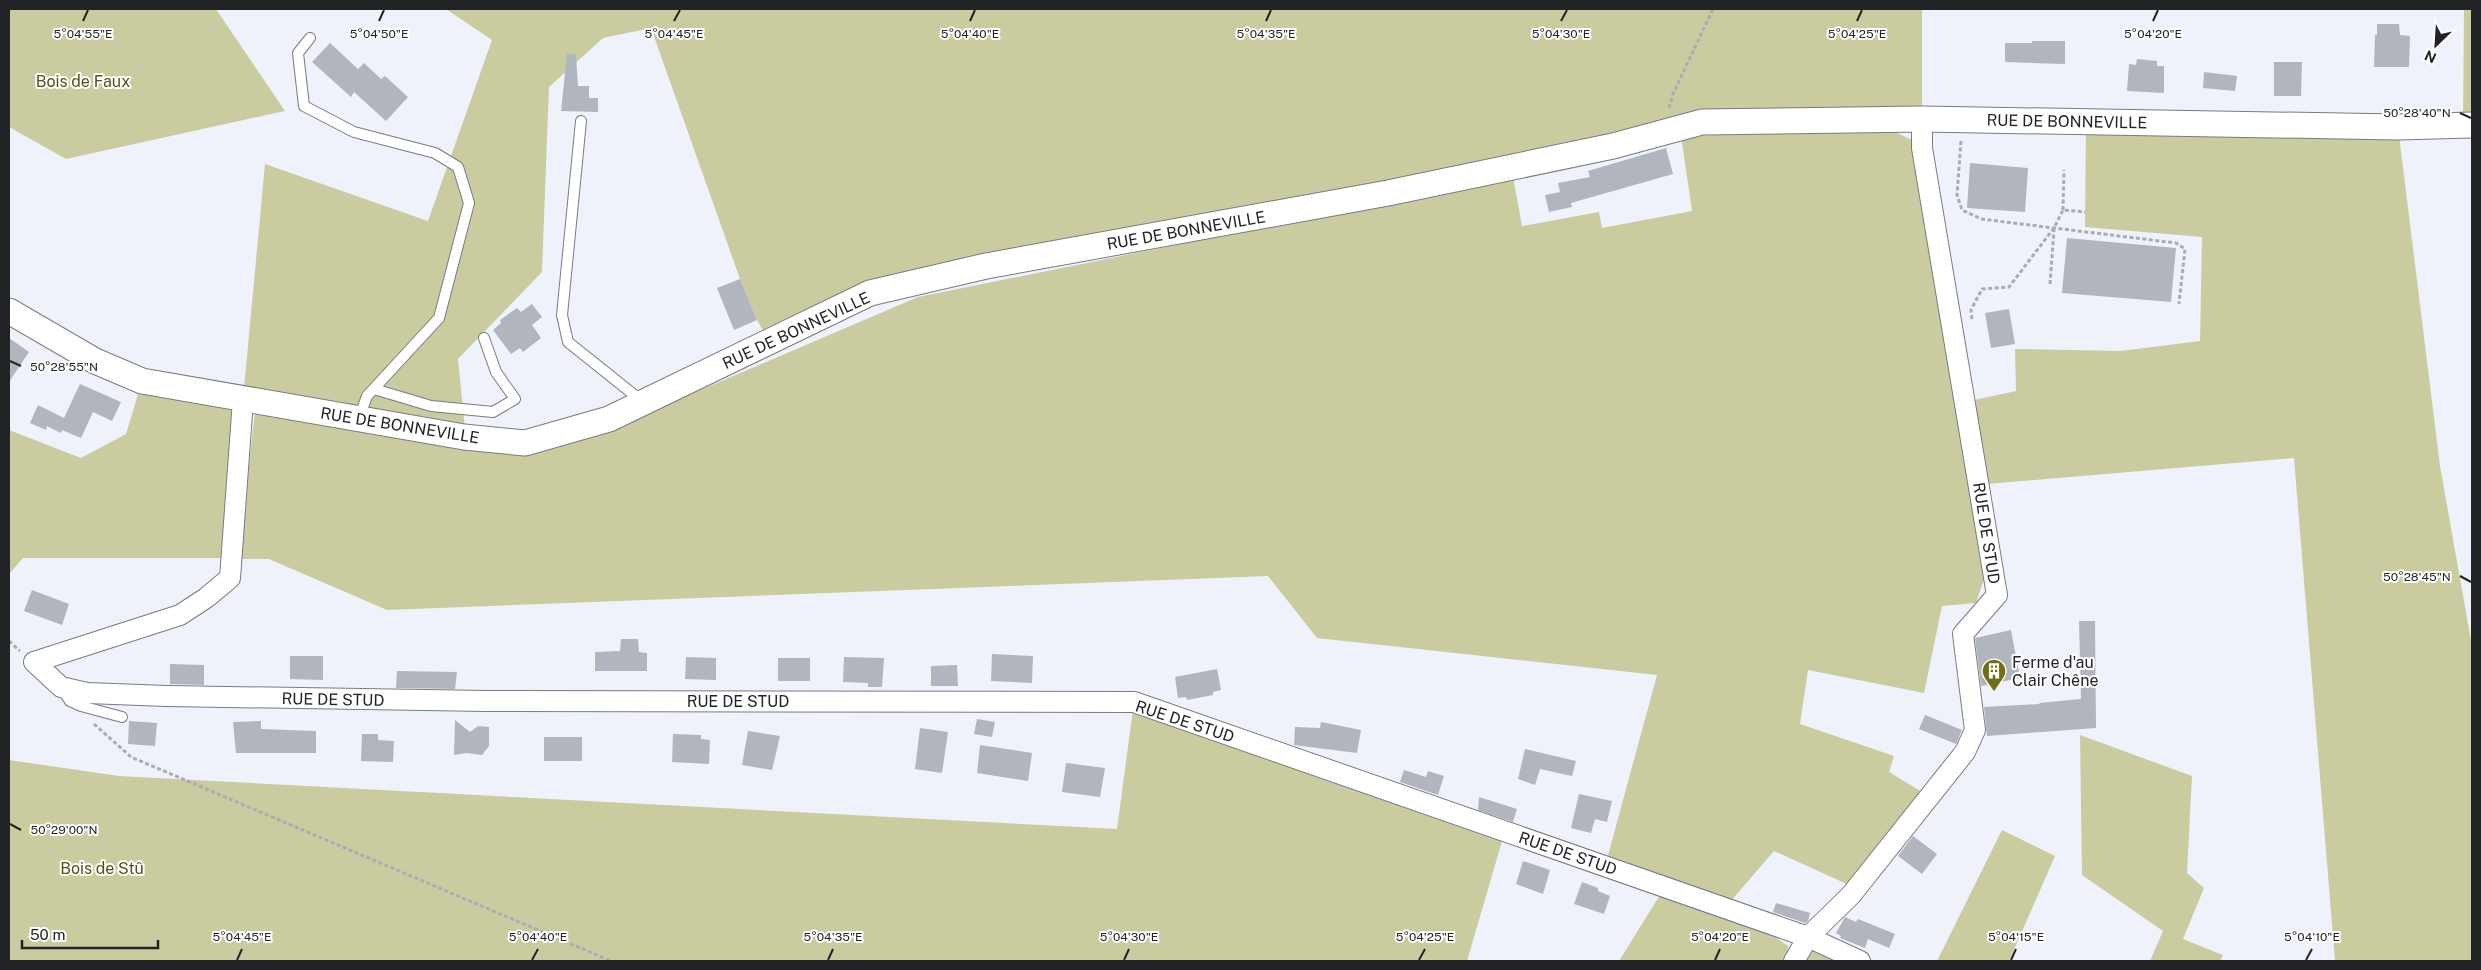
<svg xmlns="http://www.w3.org/2000/svg" width="2481" height="970" viewBox="0 0 2481 970" font-family="'Public Sans',sans-serif">
<rect width="100%" height="100%" fill="#eff2fb"/>
<!-- green -->
<g fill="#cacca0">
<path d="M 9,9 L 216,9 L 285,111 L 66,159 L 9,127 Z"/>
<path d="M 446,9 L 1922,9 L 1922,108 L 1619,134 L 870,293 L 769,342 L 757,320 L 740,279 L 651,28 L 603,38 L 549,87 L 542,272 L 458,359 L 465,429 L 244,400 L 223,558 L 23,558 L 9,574 L 9,430 L 81,458 L 126,434 L 142,381 L 243,399 L 265,164 L 428,221 L 492,40 Z"/>
<path d="M 2464,9 L 2472,9 L 2472,119 L 2463,120 Z"/>
<path d="M 2086,121 L 2398,127 L 2440,466 L 2472,646 L 2472,961 L 2335,961 L 2294,458 L 1987,484 L 1974,400 L 2016,391 L 2015,349 L 2121,351 L 2200,341 L 2202,237 L 2085,227 Z"/>
<path d="M 1891,130 L 1912,140 L 1986,573 L 1976,603 L 1942,606 L 1924,693 L 1808,670 L 1800,724 L 1894,756 L 1889,772 L 1922,792 L 1849,885 L 1774,851 L 1730,902 L 1607,859 L 1657,675 L 1317,638 L 1268,576 L 387,610 L 269,559 L 238,559 L 255,412 L 505,452 L 586,439 L 918,297 L 1513,177 L 1522,226 L 1599,212 L 1602,228 L 1692,211 L 1681,136 Z"/>
<path d="M 1134,702 L 1505,831 L 1467,961 L 9,961 L 9,760 L 119,776 L 1117,829 Z"/>
<path d="M 2080,735 L 2192,776 L 2187,873 L 2204,888 L 2183,939 L 2223,955 L 2220,961 L 2150,961 L 2163,931 L 2082,875 Z"/>
<path d="M 2002,830 L 2055,856 L 2009,961 L 1937,961 Z"/>
<path d="M 1663,890 L 1765,930 L 1788,946 L 1787,961 L 1619,961 Z"/>
<path d="M 1807,949 L 1838,961 L 1799,961 Z"/>
</g>
<!-- building -->
<g fill="#b1b5bd">
<path d="M 2377,24 L 2399,24 L 2400,35 L 2410,36 L 2409,67 L 2374,67 L 2375,35 L 2377,35 Z"/>
<path d="M 2032,41 L 2065,41 L 2065,64 L 2005,62 L 2005,43 L 2032,43 Z"/>
<path d="M 330,43 L 358,69 L 364,63 L 381,79 L 385,76 L 408,97 L 386,121 L 354,92 L 351,97 L 312,62 Z"/>
<path d="M 567,54 L 576,55 L 578,86 L 589,86 L 589,98 L 598,98 L 598,112 L 561,111 Z"/>
<path d="M 2137,59 L 2157,61 L 2157,66 L 2164,66 L 2164,93 L 2127,91 L 2129,64 L 2136,65 Z"/>
<path d="M 2274,62 L 2302,62 L 2301,96 L 2274,96 Z"/>
<path d="M 2204,72 L 2237,76 L 2235,91 L 2203,88 Z"/>
<path d="M 1666,148 L 1673,174 L 1571,203 L 1572,207 L 1549,212 L 1545,195 L 1560,192 L 1558,183 L 1590,177 L 1588,171 Z"/>
<path d="M 1970,163 L 2028,168 L 2025,212 L 1967,208 Z"/>
<path d="M 2067,238 L 2176,248 L 2171,302 L 2062,293 Z"/>
<path d="M 740,279 L 757,320 L 734,330 L 717,288 Z"/>
<path d="M 532,304 L 542,317 L 532,325 L 541,338 L 523,352 L 520,348 L 511,354 L 493,330 L 501,323 L 500,320 L 517,308 L 521,312 Z"/>
<path d="M 2009,309 L 2015,344 L 1991,348 L 1985,313 Z"/>
<path d="M 9,338 L 29,352 L 9,382 Z"/>
<path d="M 80,384 L 121,402 L 112,421 L 93,412 L 81,438 L 62,430 L 61,433 L 47,426 L 46,430 L 30,423 L 38,405 L 64,418 Z"/>
<path d="M 32,590 L 69,604 L 62,625 L 24,611 Z"/>
<path d="M 2079,621 L 2095,621 L 2096,728 L 1987,736 L 1984,707 L 2040,704 L 2039,703 L 2081,699 Z"/>
<path d="M 2011,630 L 2020,678 L 1981,686 L 1975,638 Z"/>
<path d="M 621,639 L 638,639 L 639,652 L 647,653 L 647,671 L 595,671 L 595,652 L 620,651 Z"/>
<path d="M 992,654 L 1033,656 L 1032,683 L 991,681 Z"/>
<path d="M 290,656 L 323,656 L 323,680 L 290,679 Z"/>
<path d="M 686,657 L 716,658 L 716,680 L 685,679 Z"/>
<path d="M 844,657 L 884,658 L 882,687 L 868,687 L 868,683 L 843,682 Z"/>
<rect x="778" y="658" width="32" height="23"/>
<path d="M 170,664 L 204,665 L 204,685 L 170,684 Z"/>
<path d="M 957,665 L 958,686 L 931,686 L 931,666 Z"/>
<path d="M 1217,669 L 1221,690 L 1213,692 L 1213,695 L 1187,700 L 1186,697 L 1178,698 L 1175,677 Z"/>
<path d="M 397,671 L 457,672 L 455,689 L 396,688 Z"/>
<path d="M 1925,715 L 1962,730 L 1956,744 L 1919,729 Z"/>
<path d="M 977,719 L 995,722 L 992,737 L 974,734 Z"/>
<path d="M 455,720 L 470,732 L 478,726 L 489,727 L 489,746 L 482,755 L 466,753 L 454,755 Z"/>
<path d="M 129,721 L 157,723 L 155,746 L 128,744 Z"/>
<path d="M 261,721 L 261,729 L 316,731 L 316,753 L 236,753 L 233,722 Z"/>
<path d="M 1321,722 L 1361,730 L 1357,753 L 1294,745 L 1295,727 L 1320,728 Z"/>
<path d="M 920,728 L 948,732 L 942,773 L 915,769 Z"/>
<path d="M 748,731 L 780,736 L 772,770 L 742,765 Z"/>
<path d="M 362,734 L 378,734 L 378,740 L 394,741 L 393,762 L 361,761 Z"/>
<path d="M 673,734 L 701,735 L 701,739 L 710,740 L 709,764 L 672,762 Z"/>
<rect x="544" y="737" width="38" height="24"/>
<path d="M 980,745 L 1032,753 L 1028,781 L 977,773 Z"/>
<path d="M 1525,749 L 1576,761 L 1572,776 L 1540,769 L 1535,785 L 1518,779 Z"/>
<path d="M 1066,763 L 1105,768 L 1100,797 L 1062,792 Z"/>
<path d="M 1404,770 L 1426,777 L 1428,771 L 1444,776 L 1438,795 L 1400,782 Z"/>
<path d="M 1579,794 L 1612,801 L 1607,822 L 1595,819 L 1591,833 L 1571,828 Z"/>
<path d="M 1479,797 L 1517,809 L 1513,822 L 1478,810 Z"/>
<path d="M 1913,836 L 1937,854 L 1922,874 L 1898,856 Z"/>
<path d="M 1523,861 L 1550,870 L 1543,894 L 1516,884 Z"/>
<path d="M 1582,882 L 1598,888 L 1598,891 L 1610,896 L 1604,914 L 1574,904 Z"/>
<path d="M 1776,903 L 1810,913 L 1808,921 L 1805,923 L 1773,912 Z"/>
<path d="M 1845,917 L 1856,922 L 1858,919 L 1895,934 L 1889,948 L 1868,939 L 1865,948 L 1840,938 L 1841,936 L 1836,933 Z"/>
</g>
<g fill="none" stroke-linecap="round" stroke-linejoin="round">
<defs>
<g id="service">
<path d="M 310,38 L 298,53 L 304,106 L 354,132 L 435,153 L 458,167 L 469,203 L 439,318 L 367,396 L 359,418"/>
<path d="M 581,121 L 562,315 L 568,342 L 643,402"/>
<path d="M 374,389 L 431,406 L 493,412 L 515,399 L 496,372 L 484,338"/>
<path d="M 61,688 L 70,701 L 81,706 L 122,717"/>
</g>
<g id="minor">
<path d="M 243,400 L 230,578 L 206,598 L 180,615 L 34,662 L 61,687 L 87,693 L 167,696 L 486,701 L 1134,702 L 1808,937 L 1860,961"/>
<path d="M 1794,961 L 1808,937 L 1851,895 L 1965,752 L 1975,730 L 1963,634 L 1997,595 L 1922,148 L 1922,119"/>
</g>
<path id="tertiary" d="M 9,311 L 95,361 L 142,381 L 464,437 L 525,443 L 609,419 L 870,293 L 986,266 L 1388,193 L 1613,146 L 1702,122 L 1922,119 L 2398,127 L 2472,125"/>
</defs>
<!-- service casing -->
<use href="#service" stroke="#787b83" stroke-width="12"/>
<!-- minor casing -->
<use href="#minor" stroke="#787b83" stroke-width="22"/>
<!-- tertiary casing -->
<use href="#tertiary" stroke="#787b83" stroke-width="27"/>
<!-- path -->
<g stroke="#aaacb3" stroke-width="3" stroke-dasharray="4 2.5" stroke-linecap="butt">
<path d="M 1669,108 L 1673,94 L 1713,9"/>
<path d="M 1961,141 L 1957,195 L 1962,210 L 1981,219 L 2176,243 L 2185,249 L 2179,304"/>
<path d="M 2063,210 L 2064,170"/>
<path d="M 2050,284 L 2054,230"/>
<path d="M 1972,319 L 1971,310 L 1982,289 L 2009,287 L 2054,228 L 2063,210 L 2085,212"/>
<path d="M 9,641 L 20,651"/>
<path d="M 94,724 L 131,757 L 611,961"/>
</g>
<!-- service -->
<use href="#service" stroke="#fff" stroke-width="10"/>
<!-- minor -->
<use href="#minor" stroke="#fff" stroke-width="20"/>
<!-- tertiary -->
<use href="#tertiary" stroke="#fff" stroke-width="25"/>
</g>
<!-- ticks -->
<path fill="none" stroke="#212326" stroke-width="2" d="M 83,21 L 88,10M 379,21 L 384,10M 674,21 L 680,10M 970,21 L 975,10M 1266,21 L 1271,10M 1561,21 L 1567,10M 1857,21 L 1862,10M 2153,21 L 2158,10M 2460,113 L 2471,118M 10,361 L 21,366M 2460,576 L 2471,582M 10,824 L 21,830M 237,960 L 242,949M 532,960 L 538,949M 828,960 L 833,949M 1124,960 L 1129,949M 1419,960 L 1425,949M 1715,960 L 1720,949M 2011,960 L 2016,949M 2306,960 L 2312,949"/>
<!-- icons -->
<defs>
<symbol id="building-pin" viewBox="-11 -11 22 30"><path d="M0 17L-7.5 6A9.5 9.5 0 1 1 7.5 6Z" fill="#6f7013" stroke="#fff"/><path d="M-4-6H4V6H1V3H-1V6H-4ZM-2.5-4.3h1.7v1.8h-1.7ZM.8-4.3h1.7v1.8H.8ZM-2.5-1h1.7V.8h-1.7ZM.8-1h1.7V.8H.8Z" fill="#fff"/></symbol>
</defs>
<g fill-rule="evenodd">
<use href="#building-pin" x="1980" y="657" width="28" height="38"/>
</g>
<g text-anchor="middle" stroke-width="4" stroke-linejoin="round" paint-order="stroke">
<!-- park labels -->
<g font-size="16" fill="#525217" stroke="#fff">
<text x="83" y="87">Bois de Faux</text>
<text x="102" y="874">Bois de Stû</text>
</g>
<!-- street labels -->
<g font-size="16" fill="#212326" stroke="#fff">
<text transform="translate(2067 121) rotate(1)" y="6">RUE DE BONNEVILLE</text>
<text transform="translate(1186 230) rotate(-10)" y="6">RUE DE BONNEVILLE</text>
<text transform="translate(796 330) rotate(-25)" y="6">RUE DE BONNEVILLE</text>
<text transform="translate(400 425) rotate(9)" y="6">RUE DE BONNEVILLE</text>
<text transform="translate(1987 533) rotate(81)" y="6">RUE DE STUD</text>
<text transform="translate(333 699) rotate(1)" y="6">RUE DE STUD</text>
<text x="738" y="707">RUE DE STUD</text>
<text transform="translate(1185 721) rotate(18)" y="6">RUE DE STUD</text>
<text transform="translate(1568 853) rotate(19)" y="6">RUE DE STUD</text>
</g>
<!-- poi labels -->
<g font-size="16" fill="#212326" stroke="#fff" text-anchor="start">
<text x="2012" y="668">Ferme d'au<tspan x="2012" dy="18">Clair Chêne</tspan></text>
</g>
</g>
<g font-size="12" text-anchor="middle" fill="#212326" stroke="#fff" stroke-width="4" stroke-linejoin="round" paint-order="stroke">
<text x="83" y="38">5°04'55"E</text>
<text x="379" y="38">5°04'50"E</text>
<text x="674" y="38">5°04'45"E</text>
<text x="970" y="38">5°04'40"E</text>
<text x="1266" y="38">5°04'35"E</text>
<text x="1561" y="38">5°04'30"E</text>
<text x="1857" y="38">5°04'25"E</text>
<text x="2153" y="38">5°04'20"E</text>
<text x="2417" y="117">50°28'40"N</text>
<text x="64" y="371">50°28'55"N</text>
<text x="2417" y="581">50°28'45"N</text>
<text x="64" y="834">50°29'00"N</text>
<text x="242" y="941">5°04'45"E</text>
<text x="833" y="941">5°04'35"E</text>
<text x="1129" y="941">5°04'30"E</text>
<text x="1425" y="941">5°04'25"E</text>
<text x="1720" y="941">5°04'20"E</text>
<text x="2016" y="941">5°04'15"E</text>
<text x="538" y="941">5°04'40"E</text>
<text x="2312" y="941">5°04'10"E</text>
</g>
<!-- border -->
<rect width="2481" height="970" fill="none" stroke="#212326" stroke-width="20"/>
<!-- north arrow -->
<g transform="translate(2436 45) rotate(205)" stroke="#ffffff" stroke-width="4" paint-order="stroke">
<path d="M0-4L9 19L0 12L-9 19Z" fill="#212326"/>
<text y="-8" font-size="14" font-weight="bold" text-anchor="middle" fill="#212326">N</text>
</g>
<!-- scale -->
<path d="M22 940v8h136v-8" fill="none" stroke="#212326" stroke-width="2.5"/>
<text x="30" y="940" font-size="15" fill="#212326" stroke="#ffffff" stroke-width="4" paint-order="stroke">50 m</text>
</svg>
